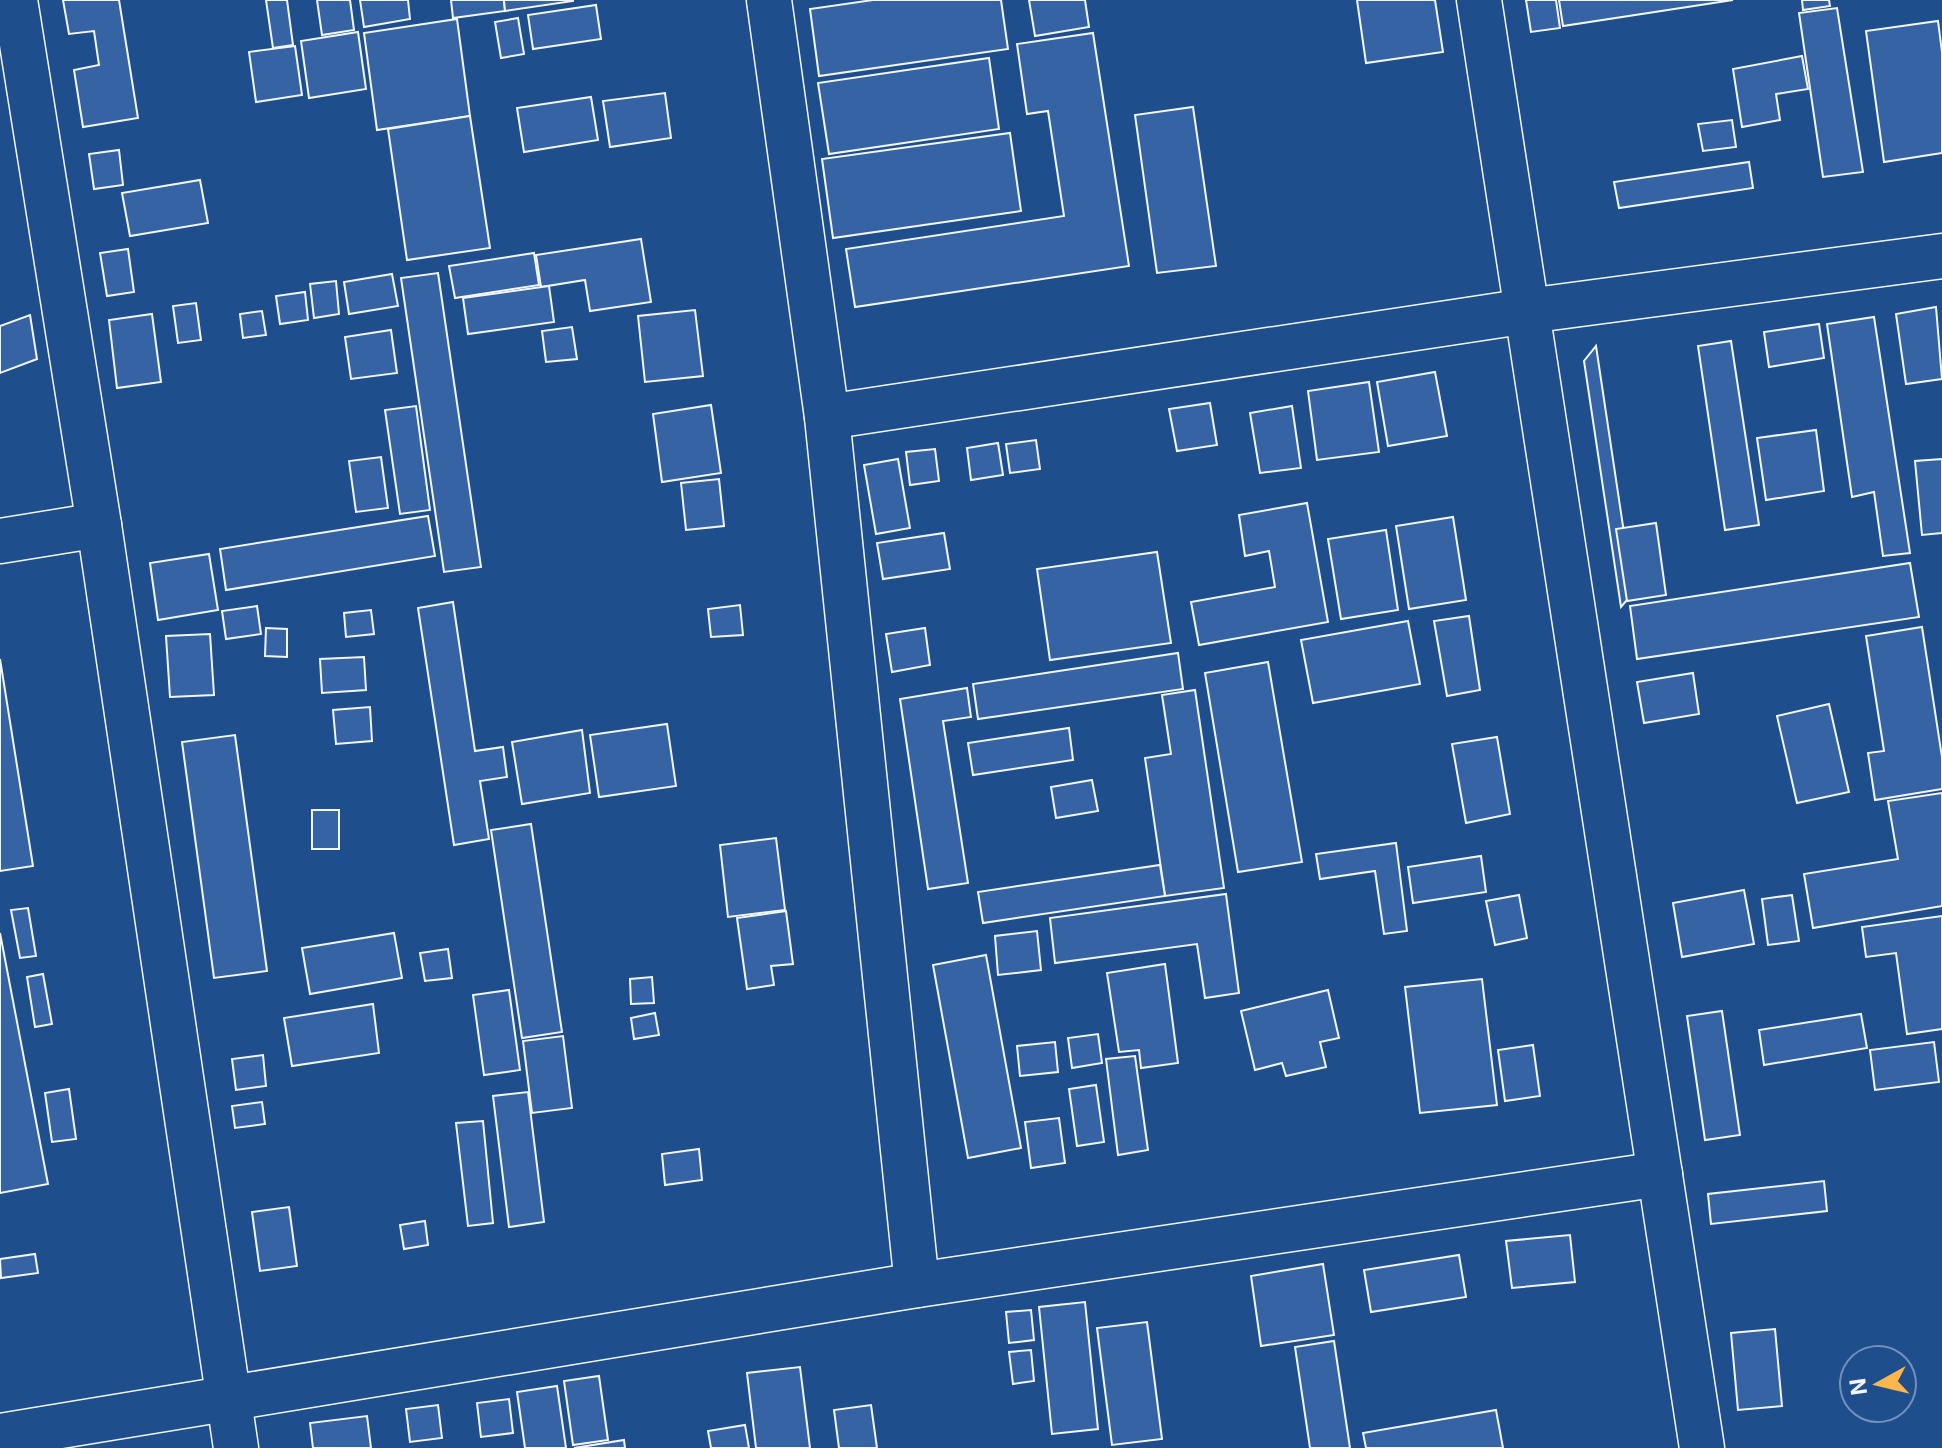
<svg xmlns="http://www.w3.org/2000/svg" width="1942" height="1448" viewBox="0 0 1942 1448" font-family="Inter,sans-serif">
<rect width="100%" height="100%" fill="#1f4e8c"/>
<!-- building -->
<g fill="#3563a3" stroke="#f2f6ff" stroke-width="2">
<path d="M 63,0 L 119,0 L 138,118 L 83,127 L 74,70 L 99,65 L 94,31 L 69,34 Z"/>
<path d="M 266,0 L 287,0 L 293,45 L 273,48 Z"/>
<path d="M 317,0 L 350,0 L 354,30 L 322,35 Z"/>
<path d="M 360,0 L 408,0 L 410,19 L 364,27 Z"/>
<path d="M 451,0 L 504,0 L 505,11 L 453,18 Z"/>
<path d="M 504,0 L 573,0 L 573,1 L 505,11 Z"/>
<path d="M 873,0 L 1001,0 L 1008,49 L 819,76 L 810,9 Z"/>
<path d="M 1029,0 L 1085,0 L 1089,27 L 1035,36 Z"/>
<path d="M 1357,0 L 1435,0 L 1443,52 L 1366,63 Z"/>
<path d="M 1526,0 L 1556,0 L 1560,28 L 1531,32 Z"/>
<path d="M 1559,0 L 1733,0 L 1563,26 Z"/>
<path d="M 1802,0 L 1829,0 L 1830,6 L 1803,10 Z"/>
<path d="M 596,5 L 601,39 L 533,49 L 528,15 Z"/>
<path d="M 1837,8 L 1863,172 L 1823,177 L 1799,13 Z"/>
<path d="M 518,18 L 524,54 L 501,58 L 495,22 Z"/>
<path d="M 457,19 L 470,116 L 377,130 L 364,33 Z"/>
<path d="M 1938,21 L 1942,52 L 1942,153 L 1884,162 L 1866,31 Z"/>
<path d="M 358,32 L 366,89 L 309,98 L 301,41 Z"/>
<path d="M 1093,33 L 1129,266 L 855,307 L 846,249 L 1064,216 L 1048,111 L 1027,114 L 1017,44 Z"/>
<path d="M 295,46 L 302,95 L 256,102 L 249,52 Z"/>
<path d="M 1802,56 L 1808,89 L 1776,94 L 1780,120 L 1742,127 L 1733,69 Z"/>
<path d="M 989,58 L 999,129 L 829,154 L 818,83 Z"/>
<path d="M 665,93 L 671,138 L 610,147 L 603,101 Z"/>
<path d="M 591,97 L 598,140 L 524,152 L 517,108 Z"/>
<path d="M 1193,107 L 1216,266 L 1157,273 L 1135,115 Z"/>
<path d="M 470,116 L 490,248 L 407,260 L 388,129 Z"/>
<path d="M 1732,120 L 1736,147 L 1703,151 L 1698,124 Z"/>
<path d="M 1010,133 L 1021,211 L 833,238 L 822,159 Z"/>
<path d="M 119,150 L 123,185 L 94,189 L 89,154 Z"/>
<path d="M 1749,162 L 1753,188 L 1619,208 L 1614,182 Z"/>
<path d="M 200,180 L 208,223 L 130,236 L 122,193 Z"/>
<path d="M 641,239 L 651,302 L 590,311 L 585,280 L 541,287 L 536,255 Z"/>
<path d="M 128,249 L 134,292 L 107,296 L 100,253 Z"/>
<path d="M 534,253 L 539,285 L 455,298 L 449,266 Z"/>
<path d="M 438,273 L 481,567 L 444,572 L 401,278 Z"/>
<path d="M 392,274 L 398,306 L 349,314 L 344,282 Z"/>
<path d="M 336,281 L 339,314 L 314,318 L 310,284 Z"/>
<path d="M 549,286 L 554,322 L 468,334 L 463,298 Z"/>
<path d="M 305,292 L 308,320 L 280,324 L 276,296 Z"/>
<path d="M 196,303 L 201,340 L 178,343 L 173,306 Z"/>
<path d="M 1936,307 L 1942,379 L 1906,384 L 1896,314 Z"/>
<path d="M 695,310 L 703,376 L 645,382 L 638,316 Z"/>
<path d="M 262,311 L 266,335 L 243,338 L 240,314 Z"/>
<path d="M 152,314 L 161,382 L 117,388 L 109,320 Z"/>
<path d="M 30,315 L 37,359 L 0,373 L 0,326 Z"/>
<path d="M 1874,317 L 1910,553 L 1883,556 L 1874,492 L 1852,497 L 1827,324 Z"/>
<path d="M 1819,324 L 1824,358 L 1769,367 L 1764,332 Z"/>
<path d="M 572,327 L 577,359 L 546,362 L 542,331 Z"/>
<path d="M 391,330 L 397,373 L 351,379 L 345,337 Z"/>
<path d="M 1731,341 L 1759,525 L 1725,530 L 1698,346 Z"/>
<path d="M 1596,346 L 1633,593 L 1621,607 L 1584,361 Z"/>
<path d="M 1435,372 L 1447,436 L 1388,446 L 1377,382 Z"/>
<path d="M 1369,382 L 1379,452 L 1317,460 L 1308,391 Z"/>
<path d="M 1210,403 L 1217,445 L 1177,451 L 1169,409 Z"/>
<path d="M 711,405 L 721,473 L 662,482 L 653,414 Z"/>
<path d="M 416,406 L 430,510 L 400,514 L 385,410 Z"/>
<path d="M 1292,406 L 1301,468 L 1260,473 L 1250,413 Z"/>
<path d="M 1816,430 L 1824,491 L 1766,500 L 1757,438 Z"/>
<path d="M 1036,440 L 1040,469 L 1010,473 L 1006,444 Z"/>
<path d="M 998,443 L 1003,475 L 971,480 L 967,448 Z"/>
<path d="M 935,449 L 939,481 L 910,485 L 906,452 Z"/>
<path d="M 381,457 L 388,508 L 356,512 L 349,461 Z"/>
<path d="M 898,459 L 910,528 L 876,534 L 864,465 Z"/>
<path d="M 1942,459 L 1942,533 L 1922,535 L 1915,461 Z"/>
<path d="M 719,479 L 724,526 L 686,530 L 681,483 Z"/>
<path d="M 1307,503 L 1328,622 L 1199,645 L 1191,602 L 1275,587 L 1269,551 L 1245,556 L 1239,515 Z"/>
<path d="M 428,516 L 435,556 L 226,590 L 220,549 Z"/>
<path d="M 1453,517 L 1466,600 L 1409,609 L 1396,526 Z"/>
<path d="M 1656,523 L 1666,595 L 1627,601 L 1616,529 Z"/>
<path d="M 1386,530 L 1398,610 L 1341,619 L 1328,539 Z"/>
<path d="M 944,533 L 950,569 L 883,579 L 877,543 Z"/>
<path d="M 1157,552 L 1171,643 L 1050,660 L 1037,569 Z"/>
<path d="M 209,554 L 218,610 L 158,620 L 150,563 Z"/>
<path d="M 1910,563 L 1919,617 L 1637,659 L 1630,606 Z"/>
<path d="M 453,602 L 475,751 L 503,747 L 507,777 L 480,781 L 489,839 L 454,845 L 418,608 Z"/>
<path d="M 740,605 L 743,635 L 711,637 L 708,609 Z"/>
<path d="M 257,606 L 261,634 L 226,639 L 222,611 Z"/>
<path d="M 371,610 L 374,634 L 346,637 L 344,613 Z"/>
<path d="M 1469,616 L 1480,690 L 1447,696 L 1434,621 Z"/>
<path d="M 1408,621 L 1420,684 L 1313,703 L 1301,640 Z"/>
<path d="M 1922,627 L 1942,757 L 1942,789 L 1875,800 L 1868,753 L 1884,751 L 1866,636 Z"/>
<path d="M 266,628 L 287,629 L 287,657 L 265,656 Z"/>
<path d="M 925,628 L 930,665 L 892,672 L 886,634 Z"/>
<path d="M 210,634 L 214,695 L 170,697 L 166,636 Z"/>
<path d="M 1178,653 L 1183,689 L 978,719 L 973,684 Z"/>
<path d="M 364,657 L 366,690 L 322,693 L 320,659 Z"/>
<path d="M 0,659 L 33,866 L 0,871 Z"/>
<path d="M 1268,662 L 1302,862 L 1238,872 L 1205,673 Z"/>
<path d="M 1693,673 L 1699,714 L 1644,723 L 1637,682 Z"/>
<path d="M 967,688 L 971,717 L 943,721 L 968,883 L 928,889 L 900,699 Z"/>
<path d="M 1195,690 L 1224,888 L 1165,896 L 1145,758 L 1171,754 L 1162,695 Z"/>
<path d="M 1829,704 L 1849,792 L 1797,803 L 1777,716 Z"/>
<path d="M 370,707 L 372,741 L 336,744 L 333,710 Z"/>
<path d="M 667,724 L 676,786 L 599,797 L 590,735 Z"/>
<path d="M 1069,728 L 1073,760 L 973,775 L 968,743 Z"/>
<path d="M 582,730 L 590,793 L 522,804 L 512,742 Z"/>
<path d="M 235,735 L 267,971 L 214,978 L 182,742 Z"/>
<path d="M 1497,737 L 1510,814 L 1466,823 L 1452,744 Z"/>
<path d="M 1092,780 L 1098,811 L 1056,818 L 1051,787 Z"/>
<path d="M 1942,793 L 1942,906 L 1813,928 L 1804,874 L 1898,859 L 1888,801 Z"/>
<rect x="312" y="810" width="27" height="39"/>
<path d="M 531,824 L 562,1032 L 522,1038 L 491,830 Z"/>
<path d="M 776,838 L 785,910 L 728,917 L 720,845 Z"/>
<path d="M 1396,843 L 1407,931 L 1384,934 L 1375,871 L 1320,879 L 1316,854 Z"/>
<path d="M 1481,856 L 1486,892 L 1413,903 L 1408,867 Z"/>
<path d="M 1160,865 L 1165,896 L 983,923 L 978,892 Z"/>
<path d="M 1744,890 L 1754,944 L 1682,957 L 1673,903 Z"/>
<path d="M 1226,894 L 1239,993 L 1205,998 L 1197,944 L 1055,963 L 1050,918 Z"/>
<path d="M 1519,895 L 1527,938 L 1495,945 L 1486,901 Z"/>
<path d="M 1792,895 L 1799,941 L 1768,945 L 1762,899 Z"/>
<path d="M 28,908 L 36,956 L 20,958 L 11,910 Z"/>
<path d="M 786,911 L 793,964 L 771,966 L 774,985 L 747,989 L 737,918 Z"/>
<path d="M 1942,916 L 1942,1029 L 1907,1034 L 1896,953 L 1866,957 L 1862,927 Z"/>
<path d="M 1037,931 L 1041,970 L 998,975 L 995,936 Z"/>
<path d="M 0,933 L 48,1184 L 0,1193 Z"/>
<path d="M 394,933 L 402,978 L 310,994 L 302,948 Z"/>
<path d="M 448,949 L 452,978 L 425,981 L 420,953 Z"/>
<path d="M 986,955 L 1021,1148 L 968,1158 L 933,965 Z"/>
<path d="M 1165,964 L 1178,1063 L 1141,1068 L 1139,1050 L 1119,1052 L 1107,973 Z"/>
<path d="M 43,974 L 52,1024 L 35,1027 L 27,977 Z"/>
<path d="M 652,977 L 654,1003 L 631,1004 L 630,979 Z"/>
<path d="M 1482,979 L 1497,1105 L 1420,1113 L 1405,987 Z"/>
<path d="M 509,990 L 520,1070 L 484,1075 L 473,995 Z"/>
<path d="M 1328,990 L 1339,1038 L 1320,1042 L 1326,1067 L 1286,1076 L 1282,1063 L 1255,1070 L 1241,1011 Z"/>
<path d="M 373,1004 L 379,1053 L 292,1066 L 284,1018 Z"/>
<path d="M 1722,1011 L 1740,1135 L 1705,1140 L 1687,1016 Z"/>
<path d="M 655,1013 L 659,1035 L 634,1039 L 631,1018 Z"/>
<path d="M 1861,1014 L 1867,1048 L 1764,1065 L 1759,1030 Z"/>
<path d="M 1098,1034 L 1102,1063 L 1072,1068 L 1068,1038 Z"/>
<path d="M 563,1036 L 572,1108 L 532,1113 L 523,1041 Z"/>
<path d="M 1055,1042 L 1058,1072 L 1020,1076 L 1017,1046 Z"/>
<path d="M 1934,1042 L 1939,1082 L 1875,1090 L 1870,1050 Z"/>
<path d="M 1533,1045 L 1540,1096 L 1505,1101 L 1498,1050 Z"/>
<path d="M 263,1055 L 266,1086 L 236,1090 L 232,1059 Z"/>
<path d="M 1135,1056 L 1148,1150 L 1118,1155 L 1106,1059 Z"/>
<path d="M 1096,1085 L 1104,1142 L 1077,1146 L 1069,1089 Z"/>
<path d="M 69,1089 L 76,1139 L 52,1142 L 45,1093 Z"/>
<path d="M 528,1092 L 544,1222 L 509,1227 L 493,1096 Z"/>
<path d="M 262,1102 L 265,1124 L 235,1128 L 232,1106 Z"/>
<path d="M 1059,1118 L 1065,1163 L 1031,1168 L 1025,1122 Z"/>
<path d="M 483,1121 L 493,1223 L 468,1226 L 456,1123 Z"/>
<path d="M 699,1149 L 702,1180 L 665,1185 L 662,1154 Z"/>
<path d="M 1824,1181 L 1827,1211 L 1711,1224 L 1708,1194 Z"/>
<path d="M 289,1207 L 297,1266 L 260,1271 L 252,1212 Z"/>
<path d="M 425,1221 L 428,1245 L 404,1249 L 400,1225 Z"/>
<path d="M 1570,1235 L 1575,1282 L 1512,1288 L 1506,1241 Z"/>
<path d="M 35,1254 L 38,1273 L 1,1278 L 0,1259 Z"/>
<path d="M 1459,1255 L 1466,1297 L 1371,1312 L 1364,1270 Z"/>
<path d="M 1323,1264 L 1334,1335 L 1261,1346 L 1251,1276 Z"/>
<path d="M 1085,1302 L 1098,1429 L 1052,1434 L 1039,1307 Z"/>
<path d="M 1031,1310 L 1034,1340 L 1009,1343 L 1006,1312 Z"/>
<path d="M 1147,1322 L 1162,1439 L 1112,1445 L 1097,1328 Z"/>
<path d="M 1775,1329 L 1782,1406 L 1738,1410 L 1731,1333 Z"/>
<path d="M 1334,1341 L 1350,1448 L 1310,1448 L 1295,1347 Z"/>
<path d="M 1031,1350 L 1034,1381 L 1013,1384 L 1009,1352 Z"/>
<path d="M 800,1367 L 810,1448 L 756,1448 L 747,1373 Z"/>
<path d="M 599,1376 L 608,1440 L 573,1445 L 564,1381 Z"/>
<path d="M 557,1386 L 566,1448 L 525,1448 L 517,1392 Z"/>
<path d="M 509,1399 L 513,1433 L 481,1437 L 477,1403 Z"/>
<path d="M 438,1405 L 442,1438 L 410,1442 L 406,1409 Z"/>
<path d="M 871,1405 L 877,1448 L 839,1448 L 834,1410 Z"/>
<path d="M 1496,1410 L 1503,1448 L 1366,1448 L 1363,1433 Z"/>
<path d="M 367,1416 L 371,1448 L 313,1448 L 310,1423 Z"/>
<path d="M 745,1425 L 749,1448 L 711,1448 L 708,1431 Z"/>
<path d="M 624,1440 L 625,1448 L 574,1448 Z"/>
</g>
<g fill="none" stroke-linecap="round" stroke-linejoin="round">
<defs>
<g id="street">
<path d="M 15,0 L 99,525 L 236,1448"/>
<path d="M 769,0 L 827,417 L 917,1285"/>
<path d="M 1479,0 L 1702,1448"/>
<path d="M 827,417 L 1527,311 L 1942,256"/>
<path d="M 0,541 L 99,525"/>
<path d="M 0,1436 L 917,1285 L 1660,1174"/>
</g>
</defs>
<!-- street casing -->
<use href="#street" stroke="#f2f6ff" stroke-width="47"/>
<!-- street -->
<use href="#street" stroke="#1f4e8c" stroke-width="44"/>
</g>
<!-- north arrow -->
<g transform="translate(1878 1384) rotate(262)"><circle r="38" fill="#1f4e8c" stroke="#7391ba" stroke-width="2"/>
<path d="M0-6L14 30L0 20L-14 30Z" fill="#ffb74d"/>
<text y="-12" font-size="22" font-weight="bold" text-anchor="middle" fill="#f2f6ff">N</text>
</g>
</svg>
